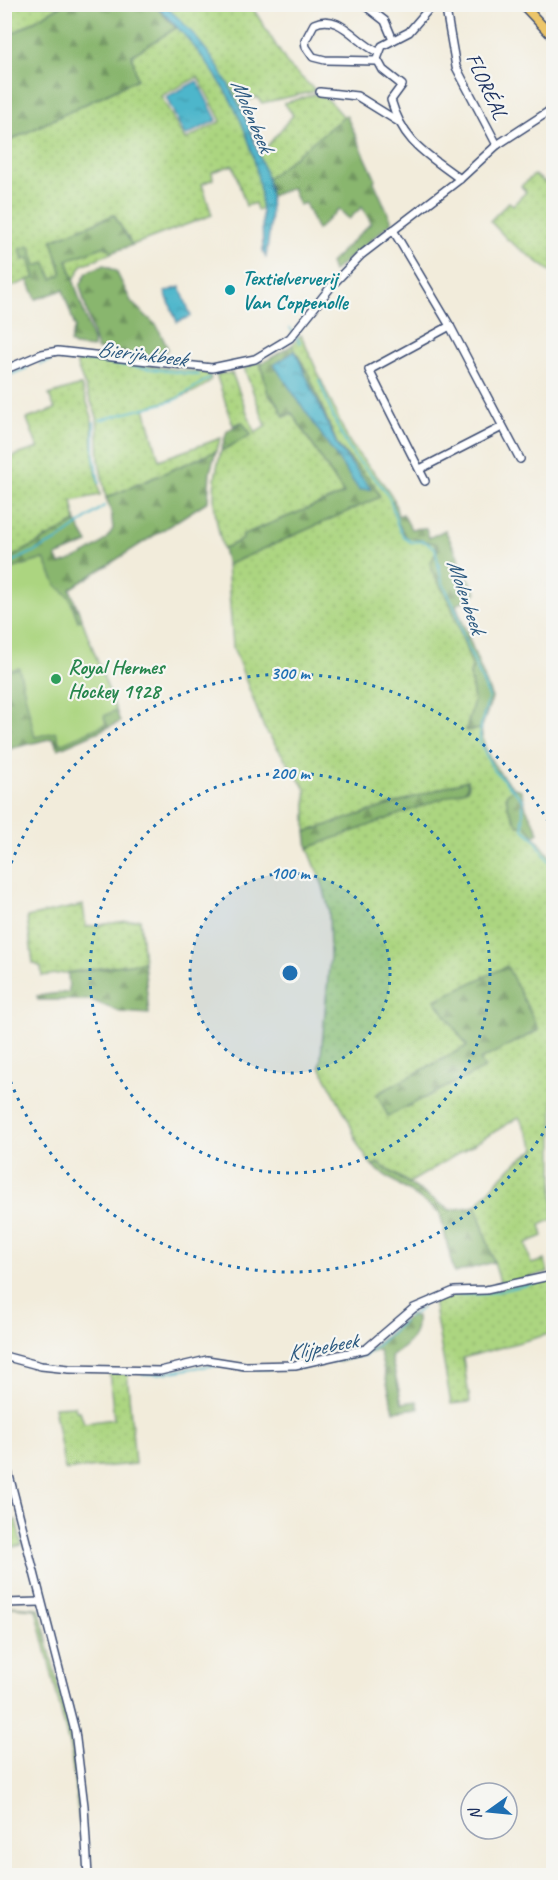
<svg xmlns="http://www.w3.org/2000/svg" width="558" height="1880" viewBox="0 0 558 1880" font-family="Caveat,sans-serif">
<defs>
<pattern id="grass-dots" width="8" height="8" patternUnits="userSpaceOnUse" patternTransform="scale(1.5)"><rect width="8" height="8" fill="#acd580"/><path d="M2 2h.1M6 6h.1" fill="none" stroke="#93b771" stroke-width="1.8" stroke-linecap="round"/></pattern>
<pattern id="forest-firs" width="22" height="20" patternUnits="userSpaceOnUse" patternTransform="scale(1.5)"><rect width="22" height="20" fill="#89b66e"/><path d="M5 1l3.5 6h-7zM16 11l3.5 6h-7z" fill="#6f945e"/></pattern>
<pattern id="water-ripples" width="26" height="14" patternUnits="userSpaceOnUse" patternTransform="scale(1.5)"><rect width="26" height="14" fill="#4db6cb"/><path d="M2 4q2-2 4 0t4 0M15 11q2-2 4 0t4 0" fill="none" stroke="#3f94a8"/></pattern>
</defs>
<rect width="100%" height="100%" fill="#f6f6f2"/>
<filter id="ink" filterUnits="userSpaceOnUse"><feTurbulence type="fractalNoise" baseFrequency=".0167" numOctaves="2"/><feDisplacementMap in="SourceGraphic" scale="12" xChannelSelector="R" yChannelSelector="G"/><feConvolveMatrix kernelMatrix="1 2 1 2 8 2 1 2 1" color-interpolation-filters="sRGB"/></filter>
<filter id="wash" filterUnits="userSpaceOnUse"><feTurbulence type="fractalNoise" baseFrequency=".008" numOctaves="4" result="noise"/><feDisplacementMap in="SourceGraphic" scale="24" xChannelSelector="R" yChannelSelector="G"/><feGaussianBlur stdDeviation="1.35" result="paint"/><feColorMatrix in="noise" values="0 0 0 0 0 0 0 0 0 0 0 0 0 0 0 0 0 1.4 0 .05"/><feComposite in="paint" operator="in"/></filter>
<g filter="url(#wash)">
<rect width="100%" height="100%" fill="#f2ecdb"/>
<!-- grass -->
<g fill="url(#grass-dots)" stroke="#64826f" stroke-width="1.5" fill-rule="evenodd">
<path d="M 5,4 L 62,5 L 5,38 Z"/>
<path d="M 154,5 L 251,5 L 288,65 L 316,91 L 262,103 L 257,97 L 241,103 L 259,156 L 293,115 L 284,103 L 316,94 L 330,101 L 344,117 L 267,179 L 271,190 L 261,196 L 267,207 L 257,210 L 255,203 L 246,206 L 233,165 L 212,172 L 213,179 L 202,184 L 212,215 L 132,245 L 114,215 L 52,240 L 62,275 L 52,279 L 46,263 L 37,266 L 29,258 L 35,278 L 5,289 L 5,143 L 137,79 L 132,55 L 176,28 ZM 198,77 L 221,121 L 185,140 L 161,96 Z"/>
<path d="M 534,175 L 553,187 L 553,271 L 550,271 L 508,240 L 490,221 L 509,202 L 513,205 L 526,192 L 521,186 Z"/>
<path d="M 105,246 L 113,252 L 82,265 L 74,280 L 67,260 Z"/>
<path d="M 301,335 L 347,438 C 360,461 382,477 394,500 L 391,502 L 406,537 L 434,543 L 438,549 L 434,555 L 431,569 L 452,606 L 472,666 L 470,674 L 474,700 L 466,730 L 481,729 C 483,752 497,773 514,788 L 506,795 L 508,807 L 518,826 L 526,826 L 553,860 L 553,1219 L 540,1225 L 543,1236 L 526,1243 L 531,1264 L 545,1260 L 548,1272 L 501,1285 L 476,1206 C 494,1185 512,1162 536,1149 L 519,1117 L 409,1183 L 377,1163 L 373,1167 L 359,1147 L 348,1119 L 320,1067 L 330,956 L 329,910 L 323,886 L 308,848 L 469,786 L 467,780 L 306,832 L 306,790 L 264,728 L 233,647 L 227,565 L 380,497 L 374,485 L 338,446 L 309,375 L 292,345 ZM 539,1030 L 480,1060 L 484,1068 L 388,1116 L 377,1094 L 467,1046 Z"/>
<path d="M 78,357 L 209,373 L 211,379 C 203,393 161,403 145,408 L 159,460 L 221,438 L 216,451 L 106,498 L 99,461 L 97,417 L 77,366 Z"/>
<path d="M 260,362 L 268,394 L 278,404 L 284,417 L 292,413 L 344,494 L 242,535 L 244,539 L 223,549 C 213,511 210,489 221,451 L 251,434 L 242,422 L 233,425 L 216,374 L 232,373 L 255,433 L 266,426 L 244,368 Z"/>
<path d="M 81,385 L 92,417 L 93,453 L 100,495 L 72,501 L 76,522 L 5,561 L 5,459 L 38,448 L 27,419 L 55,409 L 49,395 Z"/>
<path d="M 83,905 L 86,927 L 140,919 L 144,962 L 42,976 L 41,967 L 33,963 L 27,917 Z"/>
<path d="M 553,1277 L 553,1333 L 463,1358 L 470,1402 L 451,1404 L 433,1301 L 455,1293 Z"/>
<path d="M 109,1371 L 127,1371 L 135,1464 L 65,1470 L 54,1407 L 75,1406 L 76,1411 L 80,1411 L 84,1423 L 114,1419 Z"/>
<path d="M 16,1520 L 22,1545 L 5,1549 L 5,1523 Z"/>
<path d="M 5,1606 L 39,1608 L 71,1737 L 78,1784 L 81,1838 L 71,1753 L 36,1609 Z"/>
</g>
<!-- forest -->
<g fill="url(#forest-firs)" stroke="#527266" stroke-width="1.5">
<path d="M 62,5 L 154,5 L 176,28 L 132,55 L 137,79 L 5,143 L 5,38 Z"/>
<path d="M 346,115 L 375,178 L 374,182 L 392,222 L 333,272 L 330,263 L 371,223 L 362,207 L 349,219 L 339,209 L 317,230 L 305,203 L 299,205 L 292,188 L 262,199 L 261,196 L 271,190 L 267,179 Z"/>
<path d="M 114,215 L 132,245 L 113,252 L 105,246 L 67,260 L 93,341 L 93,348 L 74,346 L 70,342 L 75,327 L 63,290 L 36,299 L 28,280 L 35,278 L 29,258 L 23,260 L 20,249 L 30,246 L 36,266 L 46,263 L 52,279 L 62,274 L 52,240 Z"/>
<path d="M 104,265 L 116,271 L 132,303 L 157,326 L 168,349 L 161,358 L 97,349 L 80,286 L 87,272 Z"/>
<path d="M 292,345 L 309,375 L 338,446 L 374,485 L 380,497 L 227,565 L 223,549 L 243,539 L 242,535 L 344,494 L 292,413 L 284,417 L 278,404 L 268,394 L 261,364 Z"/>
<path d="M 242,422 L 251,435 L 221,451 L 227,431 Z"/>
<path d="M 216,451 L 210,472 L 208,501 L 70,589 L 82,620 L 79,622 L 69,597 L 56,585 L 44,559 L 5,571 L 5,561 L 76,522 L 88,543 L 56,556 L 60,564 C 79,558 103,548 113,529 L 111,510 L 106,498 Z"/>
<path d="M 394,500 L 398,516 L 403,514 L 411,529 L 426,528 L 429,538 L 445,530 L 476,593 L 456,605 L 492,698 L 481,729 L 466,731 L 474,700 L 470,674 L 472,666 L 451,606 L 431,569 L 431,562 L 438,549 L 434,543 L 406,537 L 396,520 L 391,502 Z"/>
<path d="M 19,668 L 57,732 L 60,743 L 106,723 L 103,716 L 116,710 L 120,722 L 58,749 L 53,738 L 5,750 L 4,671 Z"/>
<path d="M 467,780 L 468,789 L 308,848 L 306,832 Z"/>
<path d="M 514,788 L 521,790 L 526,808 L 539,832 L 535,835 L 526,826 L 518,826 L 508,807 L 506,795 Z"/>
<path d="M 144,962 L 149,1014 L 120,1012 L 91,1000 L 38,1000 L 37,996 L 69,992 L 68,973 Z"/>
<path d="M 507,966 L 539,1030 L 480,1060 L 485,1068 L 388,1116 L 377,1094 L 467,1046 L 435,1000 Z"/>
<path d="M 377,1163 L 450,1210 L 476,1206 L 494,1262 L 454,1273 L 440,1213 L 373,1167 Z"/>
<path d="M 411,1314 L 412,1317 L 416,1317 C 418,1339 406,1345 391,1357 L 402,1403 L 417,1401 L 419,1408 L 394,1411 L 379,1350 L 339,1362 L 338,1359 L 372,1348 Z"/>
</g>
<!-- garden -->
<path fill="#acd580" stroke="#64826f" stroke-width="1.5" d="M 44,559 L 56,585 L 69,597 L 78,621 L 82,620 L 116,710 L 104,716 L 106,724 L 60,744 L 56,732 L 35,737 L 19,668 L 5,671 L 5,571 Z"/>
<!-- water -->
<g fill="url(#water-ripples)" stroke="#347294" stroke-width="1.5">
<path d="M 155,5 L 164,5 C 210,44 238,93 257,149 C 261,162 268,175 269,189 C 273,212 269,235 266,257 L 263,251 C 262,232 263,212 260,192 C 252,117 208,55 155,5 Z"/>
<path d="M 197,81 L 217,120 L 185,136 L 166,97 Z"/>
<path d="M 180,287 L 191,316 L 177,322 L 165,292 Z"/>
<path d="M 295,351 L 338,447 L 371,489 L 359,490 L 274,365 Z"/>
</g>
<g fill="none" stroke-linecap="round" stroke-linejoin="round">
<!-- stream -->
<g stroke="#4db6cb" stroke-width="2">
<path d="M 290,328 L 300,343"/>
<path d="M 58,359 L 69,359"/>
<path d="M 81,360 L 199,375"/>
<path d="M 40,364 L 50,361"/>
<path d="M 7,376 L 27,368"/>
<path d="M 319,380 C 329,405 338,434 354,456 C 364,469 378,479 387,494 C 397,509 393,532 411,542 L 424,541 L 435,548 L 442,582 L 457,612 L 462,633 L 489,697 L 480,728 L 480,742 L 493,769 L 523,800 L 523,829 L 534,838 L 554,869"/>
<path d="M 100,420 L 175,400 L 209,378"/>
<path d="M 94,422 L 94,457 L 99,483"/>
<path d="M 4,566 L 58,540 L 104,506"/>
<path d="M 452,1295 L 485,1294 L 554,1279"/>
<path d="M 407,1318 L 422,1308"/>
<path d="M 243,1369 L 298,1368 L 366,1355 L 403,1322"/>
<path d="M 143,1374 C 170,1376 195,1364 223,1366"/>
</g>
</g>
</g>
<g filter="url(#ink)">
<g fill="none" stroke-linecap="round" stroke-linejoin="round">
<defs>
<g id="minor">
<path d="M 363,4 L 385,21 L 393,40"/>
<path d="M 433,4 L 409,32 L 382,46 L 377,59 L 383,70 L 402,85 L 391,100 C 404,144 426,153 460,179"/>
<path d="M 445,4 L 456,67 L 497,145"/>
<path d="M 377,61 L 325,60 L 313,57 L 306,47 L 305,41 L 314,24 C 340,12 356,43 378,52"/>
<path d="M 320,92 L 357,96 L 399,122"/>
<path d="M 393,230 L 450,326 L 520,459"/>
<path d="M 4,370 L 42,354 L 58,351 L 212,368 L 255,359 L 290,338 L 334,283 L 361,255 L 460,179 L 497,145 L 554,108"/>
<path d="M 420,469 L 502,427"/>
<path d="M 425,481 L 369,370 L 450,326"/>
<path d="M 4,1356 L 41,1366 L 69,1369 L 160,1371 L 207,1360 L 245,1366 L 295,1365 L 366,1349 L 414,1308 L 454,1291 L 486,1290 L 554,1275"/>
<path d="M 4,1456 L 75,1731 L 84,1806 L 88,1876"/>
<path d="M 4,1603 L 41,1602"/>
</g>
<path id="major" d="M 522,4 L 554,38"/>
</defs>
<!-- minor casing -->
<use href="#minor" stroke="#3b4b71" stroke-width="10"/>
<!-- major casing -->
<use href="#major" stroke="#3b4b71" stroke-width="11"/>
<!-- minor -->
<use href="#minor" stroke="#fff" stroke-width="7"/>
<!-- major -->
<use href="#major" stroke="#ecc569" stroke-width="8"/>
</g>
</g>
<!-- distance rings -->
<circle cx="290" cy="973" r="100" fill="#1f6fb2" fill-opacity=".12"/>
<g fill="none" stroke="#1f6fb2" stroke-width="3" stroke-dasharray="3 6">
<circle cx="290" cy="973" r="100"/>
<circle cx="290" cy="973" r="200"/>
<path d="M552 1118A300 300 0 0 1 5 1066M5 880A300 300 0 0 1 552 828"/>
</g>
<!-- markers -->
<circle fill="#0f9aa8" stroke="#f6f6f2" stroke-width="2" cx="230" cy="290" r="6"/>
<circle fill="#2e9e5b" stroke="#f6f6f2" stroke-width="2" cx="56" cy="679" r="6"/>
<g text-anchor="middle" stroke-width="4.5" stroke-linejoin="round" paint-order="stroke">
<!-- street labels -->
<g font-size="21" fill="#1b2f5e" stroke="#f6f6f2">
<text transform="translate(487 86) rotate(65)" y="7">FLORÉAL</text>
</g>
<!-- culture labels -->
<g font-size="21" font-weight="bold" fill="#0d838f" stroke="#f6f6f2" text-anchor="start">
<text x="242" y="285">Textielververij<tspan x="242" dy="24">Van Coppenolle</tspan></text>
</g>
<!-- leisure labels -->
<g font-size="21" font-weight="bold" fill="#27864d" stroke="#f6f6f2" text-anchor="start">
<text x="68" y="674">Royal Hermes<tspan x="68" dy="24">Hockey 1928</tspan></text>
</g>
<!-- water labels -->
<g font-size="22" font-style="italic" fill="#2a587f" stroke="#f6f6f2">
<text transform="translate(253 115) rotate(67)" y="8">Molenbeek</text>
<text transform="translate(142 353) rotate(7)" y="8">Bierijnkbeek</text>
<text transform="translate(467 596) rotate(71)" y="8">Molenbeek</text>
<text transform="translate(322 1346) rotate(-11)" y="8">Klijpebeek</text>
</g>
</g>
<circle cx="290" cy="973" r="9" fill="#1f6fb2" stroke="#f6f6f2" stroke-width="3"/>
<g font-size="18" text-anchor="middle" font-weight="bold" fill="#1f6fb2" stroke="#f6f6f2" stroke-width="4.5" stroke-linejoin="round" paint-order="stroke">
<text x="290" y="679">300 m</text>
<text x="290" y="779">200 m</text>
<text x="290" y="879">100 m</text>
</g>
<!-- margin -->
<rect width="558" height="1880" fill="none" stroke="#f6f6f2" stroke-width="24"/>
<!-- north arrow -->
<g transform="translate(489 1811) rotate(255)"><circle r="28" fill="#f6f6f2" stroke="#9ea6b7" stroke-width="1.5"/>
<path d="M0-4.5L10 22L0 15L-10 22Z" fill="#1f6fb2"/>
<text y="-9" font-size="16" font-weight="bold" text-anchor="middle" fill="#1b2f5e">N</text>
</g>
</svg>
